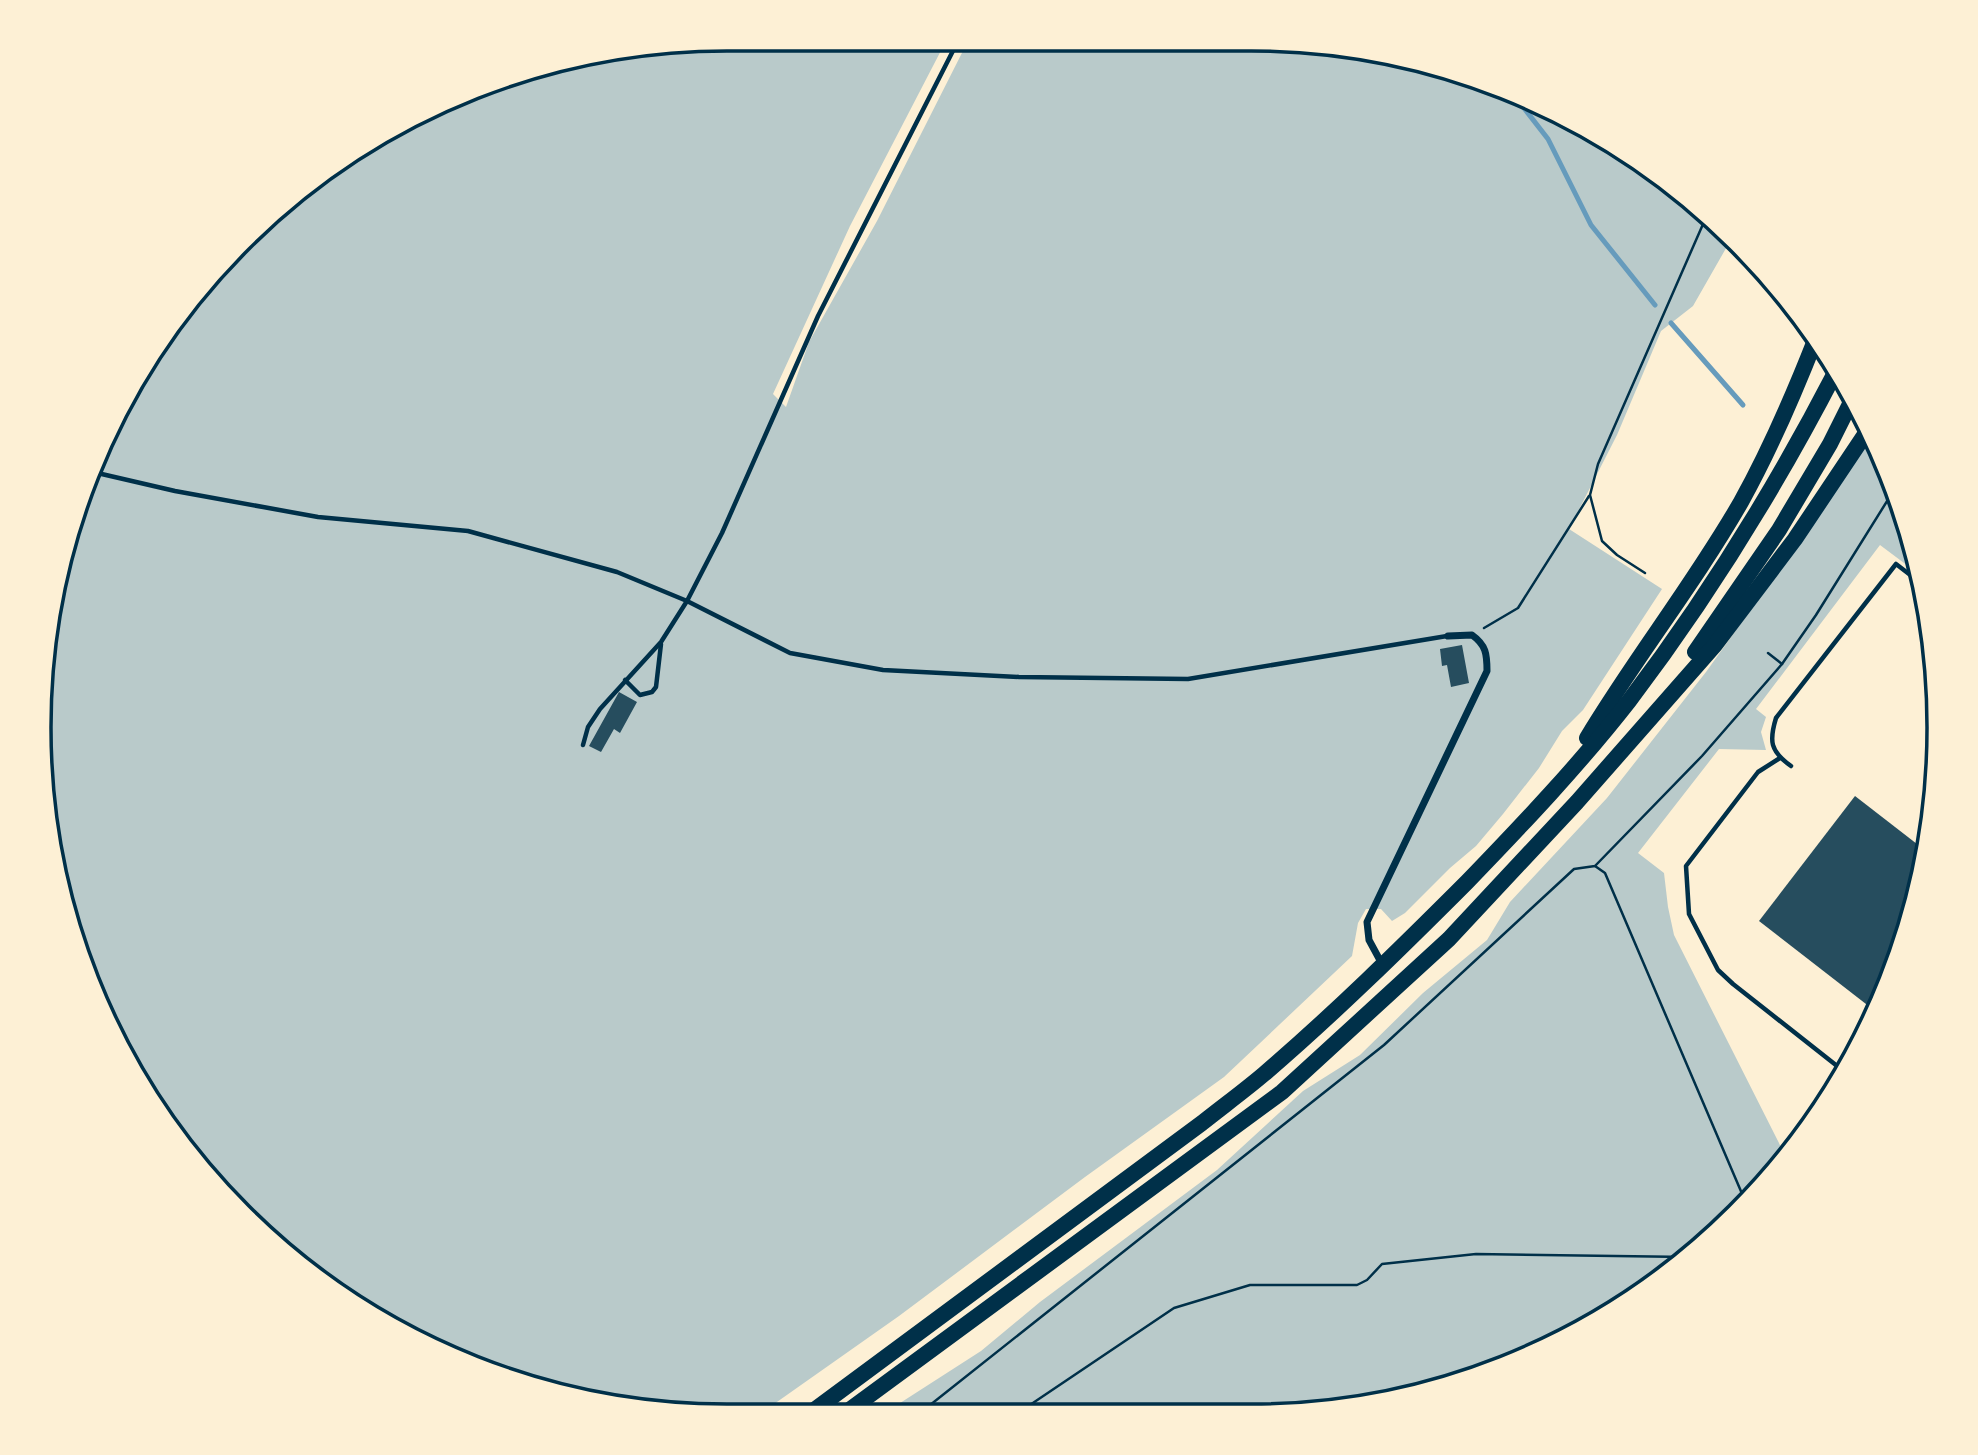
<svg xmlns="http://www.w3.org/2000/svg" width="1978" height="1455" viewBox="0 0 1978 1455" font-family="'Public Sans',sans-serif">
<rect width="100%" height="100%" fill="#fdf0d5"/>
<!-- green -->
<g fill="#b9caca">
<path d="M 727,39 L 947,39 L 850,226 L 773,394 L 786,407 L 809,342 L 877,221 L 969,39 L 1295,40 L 1428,62 L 1515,91 L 1633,154 L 1733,236 L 1693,306 L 1661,331 L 1617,435 L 1569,529 L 1662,589 L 1583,710 L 1562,731 L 1539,768 L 1503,814 L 1476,846 L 1450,868 L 1405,913 L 1392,921 L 1381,909 L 1366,909 L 1358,923 L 1352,956 L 1224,1077 L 1085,1177 L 899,1316 L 760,1414 L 682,1415 L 506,1380 L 383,1324 L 274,1246 L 181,1147 L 91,991 L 52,862 L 40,773 L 52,593 L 110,422 L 210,273 L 274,209 L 383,131 L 549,62 Z"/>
<path d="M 1872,433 L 1916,550 L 1920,575 L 1880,545 L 1756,709 L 1766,717 L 1761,732 L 1766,750 L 1719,749 L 1638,853 L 1664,873 L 1668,907 L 1674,935 L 1786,1157 L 1768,1182 L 1670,1274 L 1514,1364 L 1341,1411 L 883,1414 L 981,1351 L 1040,1302 L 1217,1170 L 1303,1091 L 1360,1055 L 1423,993 L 1487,940 L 1510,902 L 1607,798 L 1706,672 L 1831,498 Z"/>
</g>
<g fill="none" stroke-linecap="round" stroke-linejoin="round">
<!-- stream -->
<g stroke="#669bbc" stroke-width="5">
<path d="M 1510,90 L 1548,139 L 1591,225 L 1655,305"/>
<path d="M 1671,323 L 1743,405"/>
<path d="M 1897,518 L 1908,527"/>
</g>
</g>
<!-- building -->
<g fill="#264d5e">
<path d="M 1462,645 L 1469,683 L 1451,687 L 1447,665 L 1442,666 L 1440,649 Z"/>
<path d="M 619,692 L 637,702 L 620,733 L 614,729 L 601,752 L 589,746 Z"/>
<path d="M 1855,796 L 1926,851 L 1903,949 L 1875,1011 L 1759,921 Z"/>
</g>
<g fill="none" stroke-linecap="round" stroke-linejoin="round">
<!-- path -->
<g stroke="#003049" stroke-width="2.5">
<path d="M 1645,573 L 1617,555 L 1602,541 L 1590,495 L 1598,464 L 1707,215"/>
<path d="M 1484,628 L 1518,608 L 1589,496"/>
<path d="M 1768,653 L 1782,664"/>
<path d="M 1595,866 L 1605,873 L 1746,1203"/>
<path d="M 1485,1372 L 1507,1359 L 1530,1355"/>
<path d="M 920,1413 L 1384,1045 L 1574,869 L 1595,866 L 1702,756 L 1782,664 L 1816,615 L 1894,490"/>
<path d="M 1018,1413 L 1174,1308 L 1250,1285 L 1357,1285 L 1367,1280 L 1382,1264 L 1476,1254 L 1688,1257"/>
</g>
<!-- service -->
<g stroke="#003049" stroke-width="4.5">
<path d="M 93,472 L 175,491 L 318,517 L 468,531 L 617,572 L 687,601 L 790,653 L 883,670 L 1019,677 L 1188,679 L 1447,636"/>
<path d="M 625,680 L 640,695 L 652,692 L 656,687 L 661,644"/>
<path d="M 583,745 L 588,727 L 600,709 L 661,642 L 687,601 L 722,533 L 818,316 L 959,39"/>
<path d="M 1780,758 L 1758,772 L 1686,866 L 1689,914 L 1718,970 L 1733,984 L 1846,1073"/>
<path d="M 1791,766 C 1770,751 1769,741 1776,718 L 1896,564 L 1922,584"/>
</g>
<!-- minor -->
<path stroke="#003049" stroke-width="7" d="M 1382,964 L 1369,940 L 1367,922 L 1487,671 C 1487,654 1486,645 1472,635 L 1448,636"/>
<!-- trunk -->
<g stroke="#003049" stroke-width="16">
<path d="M 1695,652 L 1779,530 L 1830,444 L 1853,398"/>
<path d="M 1587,738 C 1635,658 1694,584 1741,502 C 1770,450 1794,394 1816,338"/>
<path d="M 809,1414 L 1202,1123 C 1222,1107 1244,1091 1264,1074 C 1334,1014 1401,948 1467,882 C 1523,824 1579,765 1629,701 C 1708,597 1776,487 1836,371"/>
<path d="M 844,1414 L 1282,1092 L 1449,939 L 1577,802 L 1715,645 L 1795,539 L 1870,427"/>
</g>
</g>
<!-- crop -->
<path d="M0 0H1978V1455H0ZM727 51H1251A676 676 0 0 1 1927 727V728A676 676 0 0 1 1251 1404H727A676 676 0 0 1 51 728V727A676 676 0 0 1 727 51Z" fill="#fdf0d5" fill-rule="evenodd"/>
<path fill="none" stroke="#003049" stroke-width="3.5" d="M727 51H1251A676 676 0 0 1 1927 727V728A676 676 0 0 1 1251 1404H727A676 676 0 0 1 51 728V727A676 676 0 0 1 727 51Z"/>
</svg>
